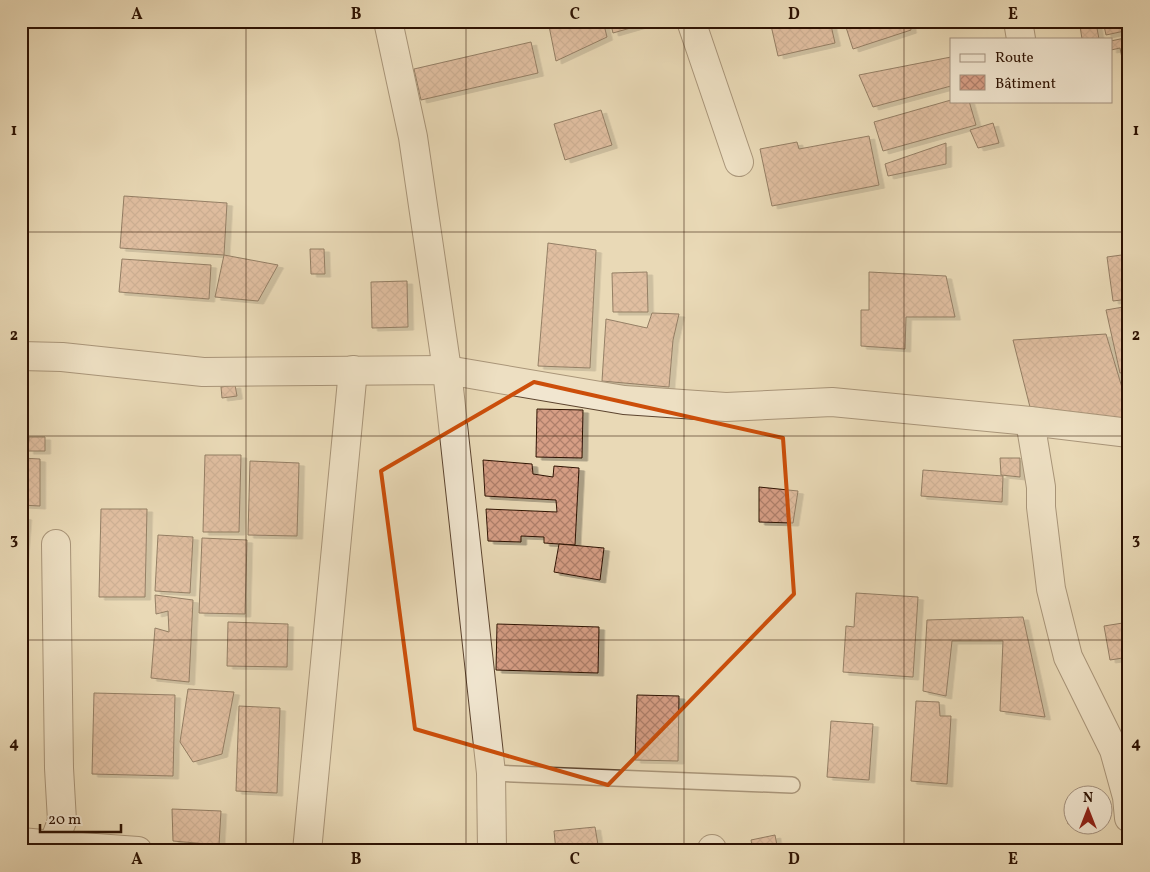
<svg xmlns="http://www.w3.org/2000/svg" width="1150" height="872" viewBox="0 0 1150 872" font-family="Vollkorn,serif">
<defs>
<pattern id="building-cross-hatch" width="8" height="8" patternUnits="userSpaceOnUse" patternTransform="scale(1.25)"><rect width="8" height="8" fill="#d69e85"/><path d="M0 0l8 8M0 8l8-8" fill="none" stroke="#ae7f6b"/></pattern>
<filter id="shadow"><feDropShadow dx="5.5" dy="3" stdDeviation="0" flood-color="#0004"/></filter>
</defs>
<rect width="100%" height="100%" fill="#e9d9b6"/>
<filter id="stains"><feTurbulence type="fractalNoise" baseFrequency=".004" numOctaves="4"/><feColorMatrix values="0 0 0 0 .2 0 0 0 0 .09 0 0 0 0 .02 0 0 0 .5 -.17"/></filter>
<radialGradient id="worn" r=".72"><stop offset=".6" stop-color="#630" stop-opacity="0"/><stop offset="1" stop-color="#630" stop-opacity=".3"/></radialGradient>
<!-- building -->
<g fill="url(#building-cross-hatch)" stroke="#2d1202" filter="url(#shadow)">
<path d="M 548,21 L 603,21 L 607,37 L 556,61 Z"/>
<path d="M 610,21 L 655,21 L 613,33 Z"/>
<path d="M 770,21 L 830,21 L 835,43 L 778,56 Z"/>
<path d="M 844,21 L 909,21 L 911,30 L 853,49 Z"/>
<path d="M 1103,21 L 1129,21 L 1129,30 L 1106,35 Z"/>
<path d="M 1096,23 L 1099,39 L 1082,39 L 1080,26 Z"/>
<path d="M 1129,37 L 1129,67 L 1124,68 L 1120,48 L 1111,50 L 1111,41 Z"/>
<path d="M 531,42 L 538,73 L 421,100 L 414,69 Z"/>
<path d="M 951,57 L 951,86 L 873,107 L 859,75 Z"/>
<path d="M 951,100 L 969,101 L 976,125 L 883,151 L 874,122 Z"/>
<path d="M 601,110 L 612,145 L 565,160 L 554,124 Z"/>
<path d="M 993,123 L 999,143 L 978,148 L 970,130 Z"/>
<path d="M 869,136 L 879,185 L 772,206 L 760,149 L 797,142 L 799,149 Z"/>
<path d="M 946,143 L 946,164 L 888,176 L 885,164 Z"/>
<path d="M 124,196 L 227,203 L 224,255 L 120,248 Z"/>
<path d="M 548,243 L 596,250 L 590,368 L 538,366 Z"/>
<path d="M 310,249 L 324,249 L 325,274 L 311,274 Z"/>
<path d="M 1129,254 L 1129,299 L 1113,301 L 1107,257 Z"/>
<path d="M 224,255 L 278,265 L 258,301 L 215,297 Z"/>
<path d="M 122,259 L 211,265 L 209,299 L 119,292 Z"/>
<path d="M 647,272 L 648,312 L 613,312 L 612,273 Z"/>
<path d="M 869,272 L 946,276 L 955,317 L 906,317 L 905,349 L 861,346 L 861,310 L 869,310 Z"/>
<path d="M 407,281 L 408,327 L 372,328 L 371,282 Z"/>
<path d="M 1129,306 L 1129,371 L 1120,373 L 1106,310 Z"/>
<path d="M 652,313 L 679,314 L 673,340 L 669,387 L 602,381 L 606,319 L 647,328 Z"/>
<path d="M 1106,334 L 1129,411 L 1129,419 L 1031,411 L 1013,340 Z"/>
<path d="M 235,385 L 237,396 L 222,398 L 221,387 Z"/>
<path d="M 537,409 L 583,410 L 582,458 L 536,457 Z"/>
<path d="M 29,437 L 45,437 L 45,451 L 28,451 Z"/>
<path d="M 205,455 L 241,455 L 239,532 L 203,532 Z"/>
<path d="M 21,458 L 40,459 L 40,506 L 21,505 Z"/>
<path d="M 1000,458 L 1020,458 L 1020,477 L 1001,475 Z"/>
<path d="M 483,460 L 532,464 L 533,474 L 553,477 L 554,466 L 579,468 L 575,545 L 544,543 L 544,537 L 521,536 L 521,542 L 488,541 L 486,509 L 557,512 L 556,500 L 485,496 Z"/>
<path d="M 250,461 L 299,463 L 297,536 L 248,535 Z"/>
<path d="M 923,470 L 1003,476 L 1002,502 L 921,496 Z"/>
<path d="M 759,487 L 798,491 L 793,523 L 759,522 Z"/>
<path d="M 101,509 L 147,509 L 145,597 L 99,597 Z"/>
<path d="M 21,516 L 26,517 L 22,567 L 21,567 Z"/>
<path d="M 158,535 L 193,537 L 190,593 L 155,591 Z"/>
<path d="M 202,538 L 247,540 L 245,614 L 199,613 Z"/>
<path d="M 559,544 L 604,548 L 600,580 L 554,572 Z"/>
<path d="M 856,593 L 918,597 L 913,677 L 843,672 L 846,626 L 854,627 Z"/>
<path d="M 155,595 L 193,600 L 189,682 L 151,678 L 155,628 L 169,632 L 168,611 L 156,614 Z"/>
<path d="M 1023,617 L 1045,717 L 1000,711 L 1003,641 L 952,641 L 946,696 L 923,691 L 927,620 Z"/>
<path d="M 228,622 L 288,624 L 287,667 L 227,666 Z"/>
<path d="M 1129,622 L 1129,657 L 1110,660 L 1104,626 Z"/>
<path d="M 497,624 L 599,627 L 598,673 L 496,670 Z"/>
<path d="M 188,689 L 234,692 L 222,754 L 193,762 L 180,742 Z"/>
<path d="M 94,693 L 175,695 L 173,776 L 92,774 Z"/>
<path d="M 637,695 L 679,696 L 678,761 L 635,760 Z"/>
<path d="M 916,701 L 939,702 L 940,716 L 951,716 L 947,784 L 911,781 Z"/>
<path d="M 239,706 L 280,708 L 277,793 L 236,791 Z"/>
<path d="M 831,721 L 873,724 L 869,780 L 827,777 Z"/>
<path d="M 1066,808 L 1072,808 L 1072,824 L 1068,824 Z"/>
<path d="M 172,809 L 221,811 L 219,845 L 173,841 Z"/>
<path d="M 595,827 L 599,851 L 556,851 L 554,831 Z"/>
<path d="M 775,835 L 778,851 L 753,851 L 751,840 Z"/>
<path d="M 700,846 L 700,851 L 666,851 Z"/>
</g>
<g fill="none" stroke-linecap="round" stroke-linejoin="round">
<defs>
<path id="lane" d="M 491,773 L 792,785"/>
<g id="street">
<path d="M 388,21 L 413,137 L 447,370 L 491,773 L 492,851"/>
<path d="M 691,21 L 739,162"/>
<path d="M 1018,21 L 1021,39"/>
<path d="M 21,356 L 62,357 L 203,372 L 447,370 L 624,400 L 726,407 L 832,402 L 1030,421 L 1129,433"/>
<path d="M 1030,421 L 1041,487 L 1041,507 L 1051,589 L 1068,657 L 1114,750 L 1127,797 L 1129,818"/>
<path d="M 21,842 L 53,845 L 62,821 L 59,768 L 56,544"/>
<path d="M 53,845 L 138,851"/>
<path d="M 712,849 L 712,851"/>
<path d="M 307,851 L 353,370"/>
</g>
</defs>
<!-- lane casing -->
<use href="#lane" stroke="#5c442f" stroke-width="18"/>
<!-- street casing -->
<use href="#street" stroke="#5c442f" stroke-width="30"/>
<!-- lane -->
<use href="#lane" stroke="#f1e6d0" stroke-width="15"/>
<!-- street -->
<use href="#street" stroke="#f1e6d0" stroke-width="28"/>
</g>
<!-- marked area -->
<path d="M0 0H1150V872H0ZM 534,382 L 783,438 L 794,594 L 608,785 L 415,729 L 381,471 Z" fill="#e9d9b6" fill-opacity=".55" fill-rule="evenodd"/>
<path fill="none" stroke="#cc4e0a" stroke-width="4" stroke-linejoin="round" d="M 534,382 L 783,438 L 794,594 L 608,785 L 415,729 L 381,471 Z"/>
<!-- grid -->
<path fill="none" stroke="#2d1202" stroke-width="1" stroke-opacity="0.55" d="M 246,21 L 246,851M 466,21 L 466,851M 684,21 L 684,851M 904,21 L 904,851M 21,232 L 1129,232M 21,436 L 1129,436M 21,640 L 1129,640"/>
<!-- margin -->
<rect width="1150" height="872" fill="none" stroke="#e9d9b6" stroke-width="55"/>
<!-- legend -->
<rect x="950" y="38" width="162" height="65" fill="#f1e6d0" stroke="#a3917e"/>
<rect x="960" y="54" width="25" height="8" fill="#f1e6d0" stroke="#a3917e"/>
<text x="995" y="62" font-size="15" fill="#2d1202">Route</text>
<rect x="960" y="75" width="25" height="15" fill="url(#building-cross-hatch)" stroke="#a3917e"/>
<text x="995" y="88" font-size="15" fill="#2d1202">Bâtiment</text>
<!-- north arrow -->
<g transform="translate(1088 810)"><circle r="24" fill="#f1e6d0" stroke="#a3917e"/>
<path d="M0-4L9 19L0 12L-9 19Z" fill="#8f2418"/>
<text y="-8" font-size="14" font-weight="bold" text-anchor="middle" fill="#2d1202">N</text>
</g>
<!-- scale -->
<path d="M40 824v8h81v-8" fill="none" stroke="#2d1202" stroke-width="2.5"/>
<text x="48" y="824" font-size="15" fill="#2d1202" stroke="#f1e6d0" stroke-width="4" paint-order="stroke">20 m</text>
<rect x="28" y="28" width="1094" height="816" fill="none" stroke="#2d1202" stroke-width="2"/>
<g font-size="16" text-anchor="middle" font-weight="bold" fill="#2d1202">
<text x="137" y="19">A</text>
<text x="356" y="19">B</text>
<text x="575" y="19">C</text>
<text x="794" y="19">D</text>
<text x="1013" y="19">E</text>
<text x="14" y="135">1</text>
<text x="1136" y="135">1</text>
<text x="14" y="340">2</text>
<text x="1136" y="340">2</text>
<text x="14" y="544">3</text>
<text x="1136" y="544">3</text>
<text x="14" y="748">4</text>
<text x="1136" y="748">4</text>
<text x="137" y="864">A</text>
<text x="356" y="864">B</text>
<text x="575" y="864">C</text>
<text x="794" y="864">D</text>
<text x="1013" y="864">E</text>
</g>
<rect width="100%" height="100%" filter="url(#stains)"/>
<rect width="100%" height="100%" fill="url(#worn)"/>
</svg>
